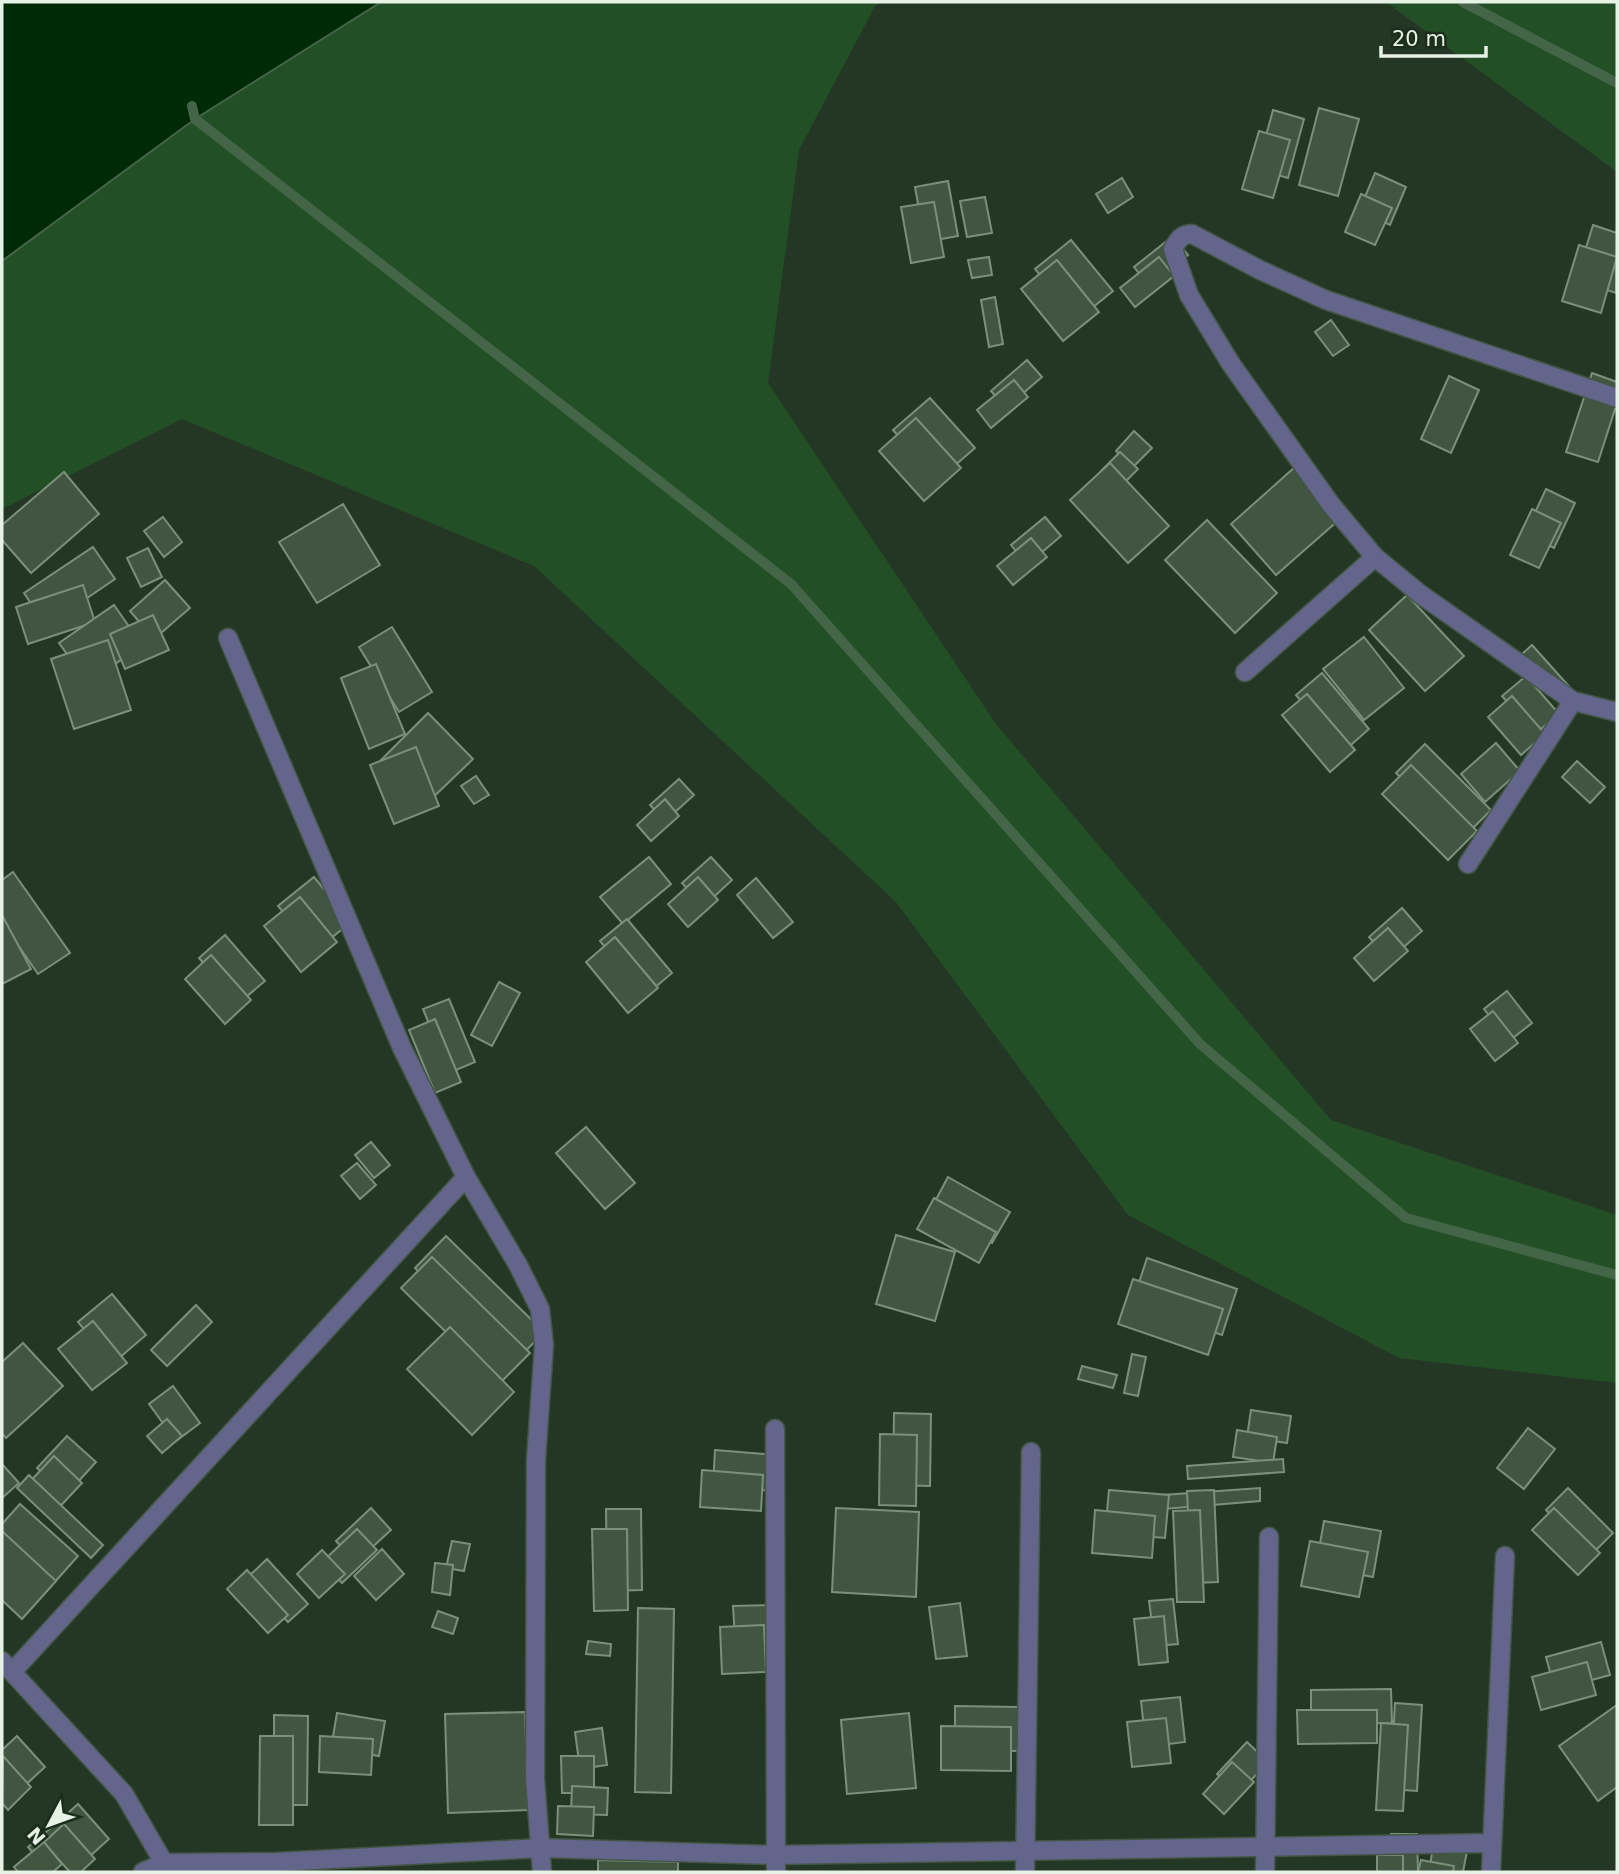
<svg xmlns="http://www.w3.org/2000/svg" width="1619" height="1874" viewBox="0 0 1619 1874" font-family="'DejaVu Sans',sans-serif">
<rect width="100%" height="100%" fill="#243725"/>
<!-- green -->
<g fill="#234f26">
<path d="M 381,2 L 884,2 L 875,6 L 799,150 L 768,383 L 996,724 L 1331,1120 L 1617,1215 L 1617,1383 L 1399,1358 L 1128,1215 L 896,902 L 534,566 L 182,419 L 2,509 L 2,261 L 195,119 Z"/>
<path d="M 1386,2 L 1617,2 L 1617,172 Z"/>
</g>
<!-- water -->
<path fill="#002905" stroke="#456548" stroke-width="2" d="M 2,2 L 381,2 L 195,119 L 2,261 Z"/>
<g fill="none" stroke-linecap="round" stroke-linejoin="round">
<!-- stream -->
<g stroke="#456548" stroke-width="10">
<path d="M 1463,2 L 1617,83"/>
<path d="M 192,106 L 195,119 L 791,584 L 1200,1044 L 1406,1218 L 1617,1275"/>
</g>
</g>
<!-- building -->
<g fill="#415541" stroke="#7b907b" stroke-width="2">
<path d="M 1319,108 L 1359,119 L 1338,196 L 1299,185 Z"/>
<path d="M 1273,110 L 1304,119 L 1288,178 L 1257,169 Z"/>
<path d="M 1259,131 L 1290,140 L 1273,198 L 1242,189 Z"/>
<path d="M 1375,173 L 1406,187 L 1390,225 L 1359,211 Z"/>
<path d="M 1122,178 L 1133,197 L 1108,213 L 1096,194 Z"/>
<path d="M 948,181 L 958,236 L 925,242 L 915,187 Z"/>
<path d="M 1361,194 L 1392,208 L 1375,245 L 1345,232 Z"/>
<path d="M 985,197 L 992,233 L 967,237 L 960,201 Z"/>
<path d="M 934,202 L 944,257 L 911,263 L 901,207 Z"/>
<path d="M 1593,225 L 1617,233 L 1616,293 L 1576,280 Z"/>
<path d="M 1173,236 L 1188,255 L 1149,286 L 1134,267 Z"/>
<path d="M 1071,240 L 1113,291 L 1077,320 L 1035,269 Z"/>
<path d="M 1579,245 L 1617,257 L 1601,313 L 1562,301 Z"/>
<path d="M 989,257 L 992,275 L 972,278 L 968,260 Z"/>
<path d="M 1159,257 L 1174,276 L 1135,307 L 1120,288 Z"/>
<path d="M 1057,260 L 1099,312 L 1063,341 L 1021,289 Z"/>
<path d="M 995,297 L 1003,344 L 989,347 L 981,300 Z"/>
<path d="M 1331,320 L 1349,345 L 1333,356 L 1315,332 Z"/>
<path d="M 1027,360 L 1042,377 L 1006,408 L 991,391 Z"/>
<path d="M 1592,373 L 1617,382 L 1617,403 L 1598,462 L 1566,452 Z"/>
<path d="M 1449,376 L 1479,390 L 1451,453 L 1421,439 Z"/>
<path d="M 1014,380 L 1028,397 L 991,428 L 977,410 Z"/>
<path d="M 930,398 L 975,448 L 938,480 L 893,430 Z"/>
<path d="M 916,418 L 961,468 L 924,501 L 879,451 Z"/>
<path d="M 1134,431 L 1152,448 L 1133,467 L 1116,451 Z"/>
<path d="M 1120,452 L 1138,469 L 1119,488 L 1101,471 Z"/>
<path d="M 1110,463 L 1169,526 L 1128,563 L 1070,500 Z"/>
<path d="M 1295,467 L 1340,519 L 1276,575 L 1231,524 Z"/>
<path d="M 64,472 L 99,514 L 31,573 L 2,540 L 2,525 Z"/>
<path d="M 1546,489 L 1575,503 L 1554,548 L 1525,534 Z"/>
<path d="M 343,504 L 380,565 L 317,603 L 279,542 Z"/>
<path d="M 1532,509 L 1561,523 L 1539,568 L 1510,555 Z"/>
<path d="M 163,517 L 182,542 L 164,557 L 144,531 Z"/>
<path d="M 1045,517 L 1061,536 L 1027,565 L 1011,545 Z"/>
<path d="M 1207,520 L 1277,593 L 1235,633 L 1165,560 Z"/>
<path d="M 1031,538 L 1047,557 L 1013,585 L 997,566 Z"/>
<path d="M 93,547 L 115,579 L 46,626 L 24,593 Z"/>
<path d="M 148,548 L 162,577 L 141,587 L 127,558 Z"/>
<path d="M 165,580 L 190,608 L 154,639 L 130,611 Z"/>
<path d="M 83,585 L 95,622 L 28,644 L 16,607 Z"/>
<path d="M 1407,595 L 1464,656 L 1425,691 L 1369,630 Z"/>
<path d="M 114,605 L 142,645 L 88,683 L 59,643 Z"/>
<path d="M 153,615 L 169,650 L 125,669 L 110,634 Z"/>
<path d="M 392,627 L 432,692 L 399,712 L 359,647 Z"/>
<path d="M 1364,637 L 1404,688 L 1364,720 L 1323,669 Z"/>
<path d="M 108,640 L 131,710 L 74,729 L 51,659 Z"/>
<path d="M 1532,645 L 1574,692 L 1521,655 Z"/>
<path d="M 376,664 L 405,734 L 369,749 L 341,678 Z"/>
<path d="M 1322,673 L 1369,729 L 1344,751 L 1296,695 Z"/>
<path d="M 1526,676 L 1559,714 L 1535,734 L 1502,696 Z"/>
<path d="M 1307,694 L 1355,750 L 1330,772 L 1282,715 Z"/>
<path d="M 1512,696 L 1545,734 L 1521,755 L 1488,717 Z"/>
<path d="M 428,713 L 473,759 L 425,805 L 381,760 Z"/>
<path d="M 1496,743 L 1520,771 L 1485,802 L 1461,774 Z"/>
<path d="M 1425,744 L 1491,810 L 1462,839 L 1396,773 Z"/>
<path d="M 416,747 L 439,806 L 394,824 L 370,765 Z"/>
<path d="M 1577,761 L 1605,787 L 1590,803 L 1562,777 Z"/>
<path d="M 1411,765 L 1477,831 L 1448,860 L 1382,794 Z"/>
<path d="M 476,776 L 489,795 L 474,804 L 461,786 Z"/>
<path d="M 679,779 L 694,795 L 665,821 L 650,805 Z"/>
<path d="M 665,799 L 679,816 L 651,841 L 637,825 Z"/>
<path d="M 649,857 L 671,884 L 623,924 L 600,897 Z"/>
<path d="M 711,857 L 732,880 L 703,907 L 682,883 Z"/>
<path d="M 13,872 L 70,953 L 38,974 L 2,922 L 2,880 Z"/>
<path d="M 314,877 L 351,922 L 315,951 L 278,906 Z"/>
<path d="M 698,877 L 718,900 L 688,927 L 668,904 Z"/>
<path d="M 756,878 L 793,922 L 773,938 L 737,895 Z"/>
<path d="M 300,897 L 337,942 L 301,972 L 264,926 Z"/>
<path d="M 1402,908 L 1422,931 L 1389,960 L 1369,937 Z"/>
<path d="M 2,915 L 31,969 L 2,984 Z"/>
<path d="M 627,919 L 672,973 L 645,996 L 600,941 Z"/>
<path d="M 1388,928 L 1408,951 L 1374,981 L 1354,958 Z"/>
<path d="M 225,935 L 265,981 L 239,1003 L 199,958 Z"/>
<path d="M 615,937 L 658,988 L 628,1013 L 586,962 Z"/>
<path d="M 211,955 L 251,1000 L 225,1024 L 185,979 Z"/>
<path d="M 499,982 L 520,993 L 492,1046 L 471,1035 Z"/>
<path d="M 1507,991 L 1532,1023 L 1509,1041 L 1484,1009 Z"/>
<path d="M 449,999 L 475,1062 L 449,1073 L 423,1009 Z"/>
<path d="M 1493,1011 L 1518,1043 L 1495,1061 L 1470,1029 Z"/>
<path d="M 435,1019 L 461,1082 L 435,1093 L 409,1030 Z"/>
<path d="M 586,1127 L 635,1183 L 605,1209 L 556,1153 Z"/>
<path d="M 371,1142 L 390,1165 L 374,1178 L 355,1155 Z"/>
<path d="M 357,1163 L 376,1185 L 360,1199 L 341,1176 Z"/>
<path d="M 948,1177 L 1010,1212 L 992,1243 L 931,1209 Z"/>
<path d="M 934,1198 L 996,1232 L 979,1263 L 917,1229 Z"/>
<path d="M 896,1235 L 955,1252 L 935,1321 L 876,1304 Z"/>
<path d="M 446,1236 L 544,1332 L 513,1364 L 415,1268 Z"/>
<path d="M 432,1257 L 530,1353 L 499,1384 L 401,1288 Z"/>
<path d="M 1147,1258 L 1237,1289 L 1222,1335 L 1132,1304 Z"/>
<path d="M 1133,1279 L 1223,1309 L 1208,1355 L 1118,1324 Z"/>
<path d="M 112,1294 L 146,1335 L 112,1364 L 78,1322 Z"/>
<path d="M 196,1305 L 212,1322 L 167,1366 L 151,1350 Z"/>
<path d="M 93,1321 L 127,1363 L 92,1390 L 58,1349 Z"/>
<path d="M 450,1327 L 514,1392 L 472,1435 L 407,1369 Z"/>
<path d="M 23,1343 L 63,1386 L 6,1438 L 2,1433 L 2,1362 Z"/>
<path d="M 1132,1354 L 1146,1357 L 1138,1396 L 1124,1393 Z"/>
<path d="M 1082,1366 L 1117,1375 L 1113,1388 L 1078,1379 Z"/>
<path d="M 173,1386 L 200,1423 L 176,1441 L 149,1404 Z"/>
<path d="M 1251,1410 L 1291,1416 L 1287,1443 L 1247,1437 Z"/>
<path d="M 894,1413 L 931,1414 L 930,1486 L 893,1485 Z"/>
<path d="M 167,1419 L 182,1436 L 162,1453 L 147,1436 Z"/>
<path d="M 1528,1428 L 1555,1449 L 1524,1489 L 1497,1468 Z"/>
<path d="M 1237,1430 L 1277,1437 L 1273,1463 L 1233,1457 Z"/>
<path d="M 880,1434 L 917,1435 L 916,1506 L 879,1505 Z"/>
<path d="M 67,1436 L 96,1462 L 66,1495 L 37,1468 Z"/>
<path d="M 715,1450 L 777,1455 L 775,1491 L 713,1486 Z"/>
<path d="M 54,1456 L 82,1483 L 52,1515 L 24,1488 Z"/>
<path d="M 1283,1459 L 1284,1472 L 1188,1479 L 1187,1466 Z"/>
<path d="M 2,1464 L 19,1483 L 2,1498 Z"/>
<path d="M 702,1470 L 763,1475 L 761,1511 L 700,1507 Z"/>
<path d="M 29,1475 L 103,1545 L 91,1558 L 17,1488 Z"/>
<path d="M 1260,1488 L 1260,1501 L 1164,1509 L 1163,1495 Z"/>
<path d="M 1568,1488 L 1613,1533 L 1591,1555 L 1546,1510 Z"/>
<path d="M 1109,1490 L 1169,1495 L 1165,1538 L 1105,1533 Z"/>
<path d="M 1214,1490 L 1218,1582 L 1191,1583 L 1187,1491 Z"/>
<path d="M 20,1504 L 78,1556 L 44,1594 L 2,1556 L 2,1524 Z"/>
<path d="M 371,1508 L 391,1530 L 356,1562 L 336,1541 Z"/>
<path d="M 836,1508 L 919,1512 L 916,1597 L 832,1592 Z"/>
<path d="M 1554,1508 L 1600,1553 L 1578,1575 L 1532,1530 Z"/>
<path d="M 606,1509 L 641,1509 L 642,1590 L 607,1591 Z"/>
<path d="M 1095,1510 L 1155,1516 L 1152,1558 L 1092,1553 Z"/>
<path d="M 1200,1510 L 1204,1602 L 1177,1602 L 1173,1511 Z"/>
<path d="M 1324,1521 L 1381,1531 L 1373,1577 L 1316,1566 Z"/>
<path d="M 357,1529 L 377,1550 L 342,1583 L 322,1562 Z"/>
<path d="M 592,1529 L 627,1529 L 628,1610 L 594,1611 Z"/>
<path d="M 2,1531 L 56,1581 L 22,1619 L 2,1600 Z"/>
<path d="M 452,1541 L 470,1544 L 464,1571 L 446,1568 Z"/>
<path d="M 1310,1541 L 1368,1552 L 1359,1597 L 1301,1586 Z"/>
<path d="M 382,1549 L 404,1574 L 376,1600 L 354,1576 Z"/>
<path d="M 322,1550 L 345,1574 L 319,1598 L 297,1574 Z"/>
<path d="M 267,1559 L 308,1604 L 288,1622 L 247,1578 Z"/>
<path d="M 435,1563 L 453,1565 L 450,1595 L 432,1592 Z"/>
<path d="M 247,1570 L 288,1615 L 268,1633 L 227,1589 Z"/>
<path d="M 1173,1599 L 1178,1644 L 1155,1646 L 1149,1601 Z"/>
<path d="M 960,1603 L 967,1656 L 936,1659 L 929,1607 Z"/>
<path d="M 778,1605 L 780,1652 L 736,1654 L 733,1606 Z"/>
<path d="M 638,1608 L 674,1609 L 671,1793 L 635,1792 Z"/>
<path d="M 438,1611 L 458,1618 L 453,1634 L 432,1627 Z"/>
<path d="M 1164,1616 L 1168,1662 L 1139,1665 L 1134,1619 Z"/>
<path d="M 764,1625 L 766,1672 L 722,1674 L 720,1627 Z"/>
<path d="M 588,1641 L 611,1644 L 610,1656 L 586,1654 Z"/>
<path d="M 1601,1642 L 1610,1675 L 1555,1690 L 1546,1657 Z"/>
<path d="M 1587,1662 L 1596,1695 L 1541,1710 L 1532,1677 Z"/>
<path d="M 1391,1689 L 1392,1723 L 1311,1724 L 1311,1690 Z"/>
<path d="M 1180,1697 L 1185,1742 L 1146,1747 L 1141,1701 Z"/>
<path d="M 1395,1703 L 1422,1705 L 1417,1791 L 1390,1789 Z"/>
<path d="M 1617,1705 L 1617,1787 L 1598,1801 L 1559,1746 Z"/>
<path d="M 955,1706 L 1025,1707 L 1025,1751 L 955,1750 Z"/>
<path d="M 1297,1710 L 1377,1710 L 1377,1743 L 1298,1744 Z"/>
<path d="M 525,1712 L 528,1810 L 448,1813 L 445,1714 Z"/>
<path d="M 337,1713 L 385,1721 L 379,1756 L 331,1748 Z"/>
<path d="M 909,1713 L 916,1788 L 847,1794 L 841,1720 Z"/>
<path d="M 274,1715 L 308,1716 L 307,1805 L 274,1805 Z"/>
<path d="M 1166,1718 L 1171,1763 L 1132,1767 L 1127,1722 Z"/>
<path d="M 1381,1723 L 1408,1725 L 1403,1811 L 1376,1810 Z"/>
<path d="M 941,1726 L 1011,1727 L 1011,1771 L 941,1770 Z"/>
<path d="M 602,1728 L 607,1765 L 580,1769 L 575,1732 Z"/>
<path d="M 17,1736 L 45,1767 L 21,1789 L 2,1769 L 2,1750 Z"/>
<path d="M 260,1736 L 293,1736 L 293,1825 L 259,1825 Z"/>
<path d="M 320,1736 L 373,1739 L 371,1775 L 319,1772 Z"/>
<path d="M 1247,1742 L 1268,1762 L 1238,1794 L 1217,1774 Z"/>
<path d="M 3,1756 L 31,1787 L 8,1810 L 2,1803 Z"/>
<path d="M 561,1756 L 594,1756 L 594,1793 L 562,1793 Z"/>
<path d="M 1232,1762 L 1254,1782 L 1224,1814 L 1203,1794 Z"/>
<path d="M 572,1786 L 608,1788 L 607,1815 L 571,1814 Z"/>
<path d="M 78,1804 L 109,1839 L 89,1857 L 57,1823 Z"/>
<path d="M 558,1806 L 594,1807 L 593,1836 L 557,1834 Z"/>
<path d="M 58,1822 L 77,1844 L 47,1869 L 28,1847 Z"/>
<path d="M 64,1824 L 95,1859 L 81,1872 L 70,1872 L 43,1843 Z"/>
<path d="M 1391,1834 L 1417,1834 L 1418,1872 L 1392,1872 Z"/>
<path d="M 1434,1840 L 1468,1846 L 1463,1872 L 1429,1872 Z"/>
<path d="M 44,1842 L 62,1864 L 53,1872 L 18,1872 L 14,1867 Z"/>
<rect x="1377" y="1855" width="26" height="17"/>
<path d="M 598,1860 L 678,1862 L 678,1872 L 598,1872 Z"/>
<path d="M 1421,1860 L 1454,1866 L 1453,1872 L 1418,1872 Z"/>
</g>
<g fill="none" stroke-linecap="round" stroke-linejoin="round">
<defs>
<g id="minor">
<path d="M 1617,398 L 1326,300 L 1260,270 L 1192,234 C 1181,234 1178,240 1173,249 L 1189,295 L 1231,364 L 1332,506 L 1375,557 L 1420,594 L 1573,701 L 1617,712"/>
<path d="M 228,638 L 402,1048 L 466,1177 L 518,1265 L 540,1309 L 544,1345 L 536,1460 L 535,1779 L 542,1872"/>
<path d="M 1245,672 L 1375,557"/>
<path d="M 1468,864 L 1573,701"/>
<path d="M 775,1429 L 776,1872"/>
<path d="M 2,1661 L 124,1794 L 164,1863"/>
<path d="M 13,1671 L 466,1177"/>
<path d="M 143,1872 L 164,1863 L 277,1862 L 542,1848 L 776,1855 L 1491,1843"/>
<path d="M 1025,1872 L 1031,1452"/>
<path d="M 1265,1872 L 1269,1537"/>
<path d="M 1491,1872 L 1505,1556"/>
</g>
</defs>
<!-- minor casing -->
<use href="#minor" stroke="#435544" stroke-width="21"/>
<!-- minor -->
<use href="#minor" stroke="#63658a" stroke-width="18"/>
</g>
<!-- border -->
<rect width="1619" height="1874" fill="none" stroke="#e7f2e6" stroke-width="7"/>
<!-- north arrow -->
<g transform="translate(49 1825) rotate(229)" stroke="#1b2d1b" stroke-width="5" paint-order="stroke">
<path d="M0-5L12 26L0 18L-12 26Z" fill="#e7f2e6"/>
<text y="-10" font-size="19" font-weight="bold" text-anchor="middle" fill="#e7f2e6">N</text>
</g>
<!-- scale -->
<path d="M1381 46v10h105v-10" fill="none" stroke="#e7f2e6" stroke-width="3.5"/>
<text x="1392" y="46" font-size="21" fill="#e7f2e6" stroke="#1b2d1b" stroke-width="5" paint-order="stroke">20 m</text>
</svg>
